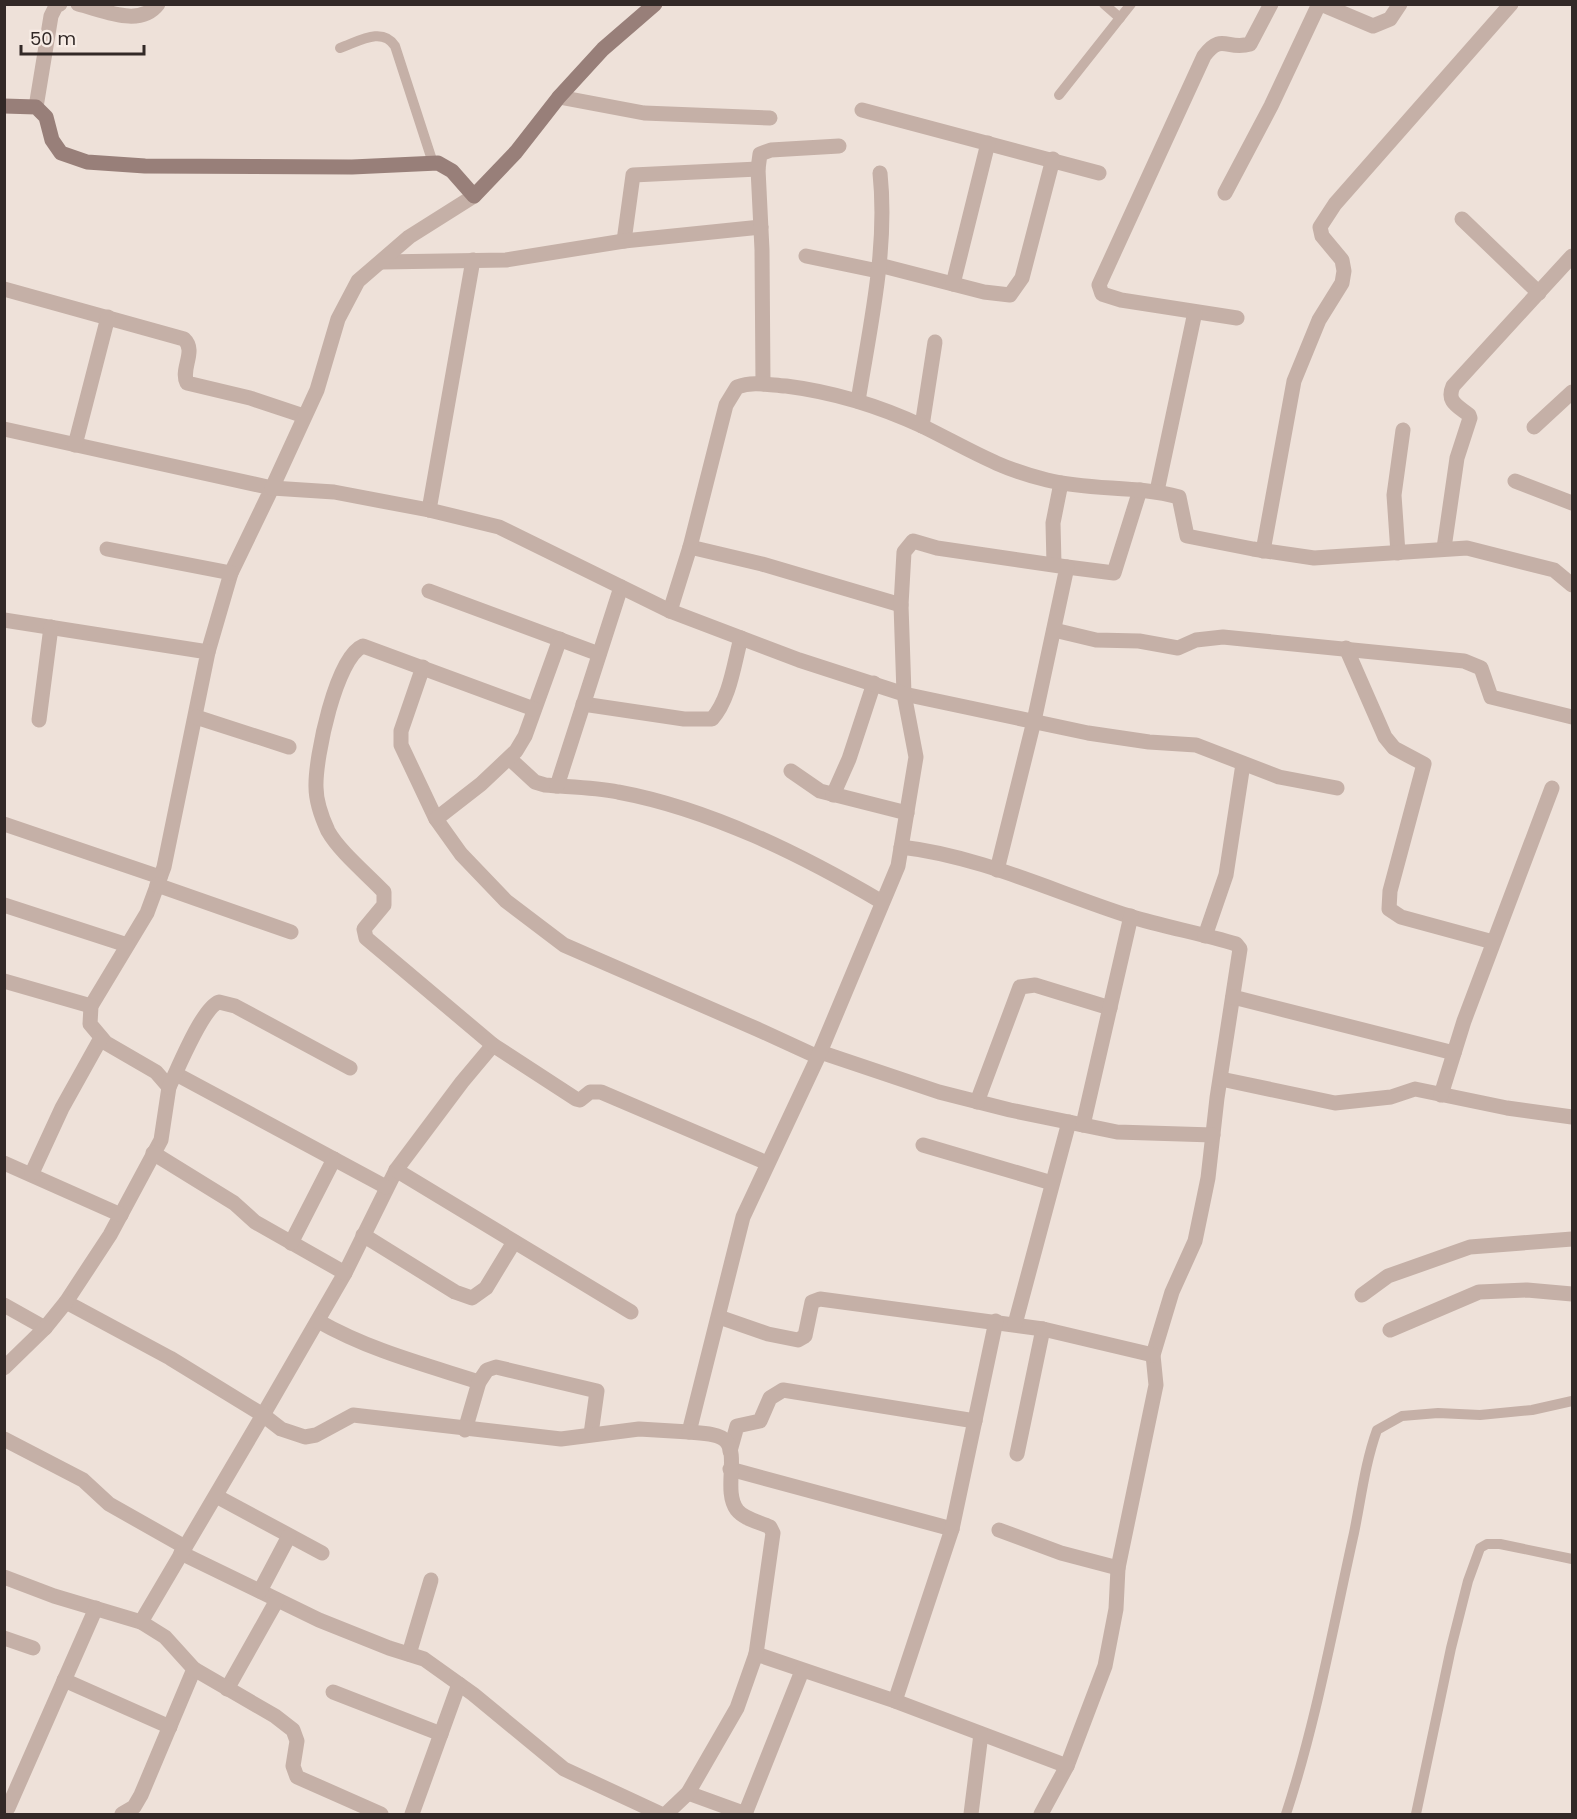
<svg xmlns="http://www.w3.org/2000/svg" width="1577" height="1819" viewBox="0 0 1577 1819" font-family="Poppins,sans-serif">
<rect width="100%" height="100%" fill="#eee1d9"/>
<g fill="none" stroke-linecap="round" stroke-linejoin="round">
<!-- lane -->
<g stroke="#c5b0a7" stroke-width="10">
<path d="M 1104,4 L 1120,18"/>
<path d="M 340,48 C 358,42 382,26 395,46 L 433,163"/>
<path d="M 1059,95 L 1131,4"/>
<path d="M 1286,1814 C 1316,1723 1333,1627 1354,1533 C 1361,1499 1365,1463 1377,1430 L 1402,1416 L 1438,1413 L 1480,1415 L 1532,1410 L 1572,1401"/>
<path d="M 1416,1814 L 1451,1648 L 1468,1581 L 1480,1548 L 1487,1544 L 1500,1544 L 1572,1559"/>
</g>
<!-- street -->
<g stroke="#c5b0a7" stroke-width="15">
<path d="M 78,4 C 103,10 140,28 158,4"/>
<path d="M 1321,4 L 1373,26 L 1390,19 L 1400,4"/>
<path d="M 559,97 L 644,113 L 770,118"/>
<path d="M 36,107 L 51,16 L 56,6 L 60,4"/>
<path d="M 862,110 L 1099,173"/>
<path d="M 1225,193 L 1271,106 L 1319,4"/>
<path d="M 1462,219 L 1539,293"/>
<path d="M 624,241 L 633,175 L 758,169"/>
<path d="M 806,256 L 878,271"/>
<path d="M 382,262 L 506,260 L 624,241 L 761,227"/>
<path d="M 879,265 L 984,292 L 1010,295 L 1022,278 L 1053,159"/>
<path d="M 953,284 L 988,143"/>
<path d="M 4,289 L 184,339 C 197,351 180,369 187,383 L 250,398 L 304,416"/>
<path d="M 1237,318 L 1121,300 L 1102,294 L 1099,285 L 1204,56 C 1222,32 1227,51 1250,44 L 1271,4"/>
<path d="M 763,384 L 762,250 L 758,169 L 760,154 L 771,150 L 839,146"/>
<path d="M 858,401 C 870,326 888,249 880,173"/>
<path d="M 922,426 L 935,342"/>
<path d="M 1534,427 L 1572,392"/>
<path d="M 4,429 L 272,488 L 231,573 L 208,652"/>
<path d="M 75,445 L 108,317"/>
<path d="M 1515,481 L 1572,503"/>
<path d="M 1157,491 L 1195,312"/>
<path d="M 429,510 L 473,260"/>
<path d="M 690,547 L 762,564 L 901,605"/>
<path d="M 1444,548 L 1457,458 L 1470,418 L 1469,415 C 1458,406 1446,402 1453,386 L 1572,256"/>
<path d="M 107,549 L 231,573"/>
<path d="M 1263,551 L 1294,381 L 1319,320 L 1342,283 L 1344,271 L 1342,260 L 1322,236 L 1320,227 L 1335,204 L 1511,4"/>
<path d="M 1398,553 L 1394,495 L 1403,430"/>
<path d="M 1054,564 L 1053,523 L 1061,483"/>
<path d="M 1067,567 L 1114,573 L 1140,490"/>
<path d="M 429,591 L 599,654"/>
<path d="M 670,611 L 690,547 L 726,405 L 737,387 C 753,381 769,385 786,386 C 833,392 879,406 922,426 C 965,447 999,469 1047,480 C 1091,491 1136,485 1179,497 L 1187,536 L 1253,549 L 1314,558 L 1467,548 L 1554,570 L 1572,585"/>
<path d="M 4,620 L 208,652 L 164,867 L 147,913 L 91,1006 L 90,1024 L 106,1043 L 156,1072 L 169,1087 L 161,1140 L 110,1235 L 66,1302 L 170,1358 L 263,1415 L 345,1273 L 396,1170 L 462,1082 L 493,1045 L 576,1099 L 580,1100 L 590,1092 L 601,1092 L 767,1163"/>
<path d="M 1054,630 L 1096,640 L 1139,641 L 1178,648 L 1196,640 L 1223,637 L 1464,661 L 1481,668 L 1491,697 L 1572,717"/>
<path d="M 1346,648 L 1385,737 L 1394,748 L 1424,764 L 1390,891 L 1389,909 L 1401,917 L 1493,942"/>
<path d="M 423,667 L 401,731 L 401,745 L 436,819 L 461,854 L 506,901 L 564,945 L 757,1029 L 818,1057"/>
<path d="M 583,704 L 684,719 L 712,719 C 730,699 734,663 741,638"/>
<path d="M 196,717 L 289,747"/>
<path d="M 39,720 L 51,627"/>
<path d="M 510,759 L 535,782 L 545,785 C 569,787 594,787 618,792 C 710,809 802,855 882,902"/>
<path d="M 791,771 L 820,791 L 907,813"/>
<path d="M 557,786 L 621,587"/>
<path d="M 833,795 L 849,759 L 874,683"/>
<path d="M 436,819 L 481,784 L 516,751 L 525,736 L 560,639"/>
<path d="M 4,824 L 160,877"/>
<path d="M 901,847 C 980,856 1054,892 1129,916 C 1164,927 1200,933 1236,944 L 1240,949 L 1217,1098 L 1208,1178 L 1195,1241 L 1172,1292 L 1153,1355 L 1156,1385 L 1118,1568 L 1116,1609 L 1105,1666 L 1067,1766 L 1041,1814"/>
<path d="M 997,870 L 1034,721 L 1067,567 L 937,548 L 913,541 L 904,552 L 901,605 L 904,694 L 1088,733 L 1149,742 L 1196,745 L 1279,777 L 1337,788"/>
<path d="M 157,885 L 291,932"/>
<path d="M 4,905 L 127,945"/>
<path d="M 1205,936 L 1226,875 L 1243,764"/>
<path d="M 4,981 L 91,1006"/>
<path d="M 1233,997 L 1454,1053"/>
<path d="M 493,1045 L 366,938 L 364,929 L 384,905 L 384,892 C 368,875 339,851 328,831 C 322,818 316,801 316,787 C 315,758 336,657 363,646 L 534,709"/>
<path d="M 820,1052 L 939,1092 L 1010,1110 L 1117,1132 L 1213,1135"/>
<path d="M 176,1074 L 386,1187"/>
<path d="M 1221,1079 L 1335,1103 L 1391,1097 L 1415,1089 L 1507,1108 L 1572,1117"/>
<path d="M 169,1087 C 178,1069 202,1008 219,1002 L 235,1006 L 350,1068"/>
<path d="M 1441,1095 L 1464,1021 L 1552,788"/>
<path d="M 977,1102 L 1020,987 L 1035,985 L 1110,1008"/>
<path d="M 1083,1125 L 1131,916"/>
<path d="M 923,1145 L 1052,1183"/>
<path d="M 153,1153 L 234,1203 L 255,1222 L 345,1273"/>
<path d="M 4,1163 L 121,1215"/>
<path d="M 396,1170 L 631,1312"/>
<path d="M 32,1173 L 62,1108 L 101,1038"/>
<path d="M 363,1235 L 455,1292 L 472,1298 L 486,1288 L 514,1242"/>
<path d="M 291,1243 L 334,1159"/>
<path d="M 1362,1295 L 1388,1276 L 1470,1247 L 1572,1239"/>
<path d="M 4,1305 L 45,1328"/>
<path d="M 719,1317 L 768,1334 L 798,1340 L 805,1336 L 812,1302 L 820,1299 L 1043,1329 L 1017,1454"/>
<path d="M 318,1321 C 369,1350 423,1364 479,1382"/>
<path d="M 1015,1324 L 1069,1122"/>
<path d="M 1043,1329 L 1153,1355"/>
<path d="M 1390,1330 L 1479,1292 L 1527,1290 L 1572,1294"/>
<path d="M 4,1368 L 45,1328 L 66,1302"/>
<path d="M 465,1430 L 479,1382 L 487,1370 L 496,1367 L 597,1391 L 591,1434"/>
<path d="M 4,1439 L 83,1480 L 109,1504 L 185,1547"/>
<path d="M 730,1451 L 737,1426 L 760,1421 L 770,1398 L 783,1390 L 975,1421"/>
<path d="M 730,1469 L 952,1529"/>
<path d="M 216,1496 L 322,1553"/>
<path d="M 999,1530 L 1061,1553 L 1118,1568"/>
<path d="M 181,1553 L 319,1620 L 389,1648 L 424,1659 L 473,1694 L 564,1769 L 661,1814"/>
<path d="M 4,1577 L 54,1596 L 141,1622"/>
<path d="M 260,1591 L 289,1536"/>
<path d="M 4,1638 L 33,1648"/>
<path d="M 409,1654 L 431,1580"/>
<path d="M 756,1654 L 895,1701 L 952,1529 L 996,1321"/>
<path d="M 64,1680 L 170,1727"/>
<path d="M 227,1689 L 277,1600"/>
<path d="M 333,1692 L 441,1734"/>
<path d="M 895,1701 L 1067,1766"/>
<path d="M 688,1793 L 746,1814"/>
<path d="M 8,1808 L 96,1608"/>
<path d="M 122,1814 L 134,1807 L 141,1795 L 194,1669"/>
<path d="M 381,1814 L 297,1777 L 293,1766 L 297,1741 L 293,1730 L 275,1716 L 194,1669 L 165,1637 L 141,1622 L 263,1415 L 281,1429 L 305,1437 L 316,1435 L 353,1415 L 561,1439 L 639,1429 L 689,1432 L 743,1217 L 818,1057 L 898,866 L 916,757 L 904,694 L 799,660 L 670,611 L 499,527 L 429,510 L 334,492 L 272,488 L 317,390 L 338,319 L 358,281 L 409,237 L 474,196"/>
<path d="M 412,1814 L 459,1684"/>
<path d="M 666,1814 L 688,1793 L 737,1708 L 756,1654 L 773,1533 L 770,1527 C 760,1522 744,1519 737,1510 C 723,1491 739,1456 726,1441 C 719,1433 699,1433 689,1432"/>
<path d="M 745,1814 L 802,1671"/>
<path d="M 971,1814 L 981,1734"/>
</g>
<!-- secondary -->
<path stroke="#987f79" stroke-width="15" d="M 4,106 L 36,107 L 46,117 L 52,140 L 61,153 L 87,162 L 145,166 L 352,167 L 438,163 L 452,171 L 474,196 L 516,152 L 559,97 L 603,49 L 655,4"/>
</g>
<!-- border -->
<rect width="1577" height="1819" fill="none" stroke="#322927" stroke-width="12"/>
<!-- scale -->
<path d="M21 45v9h123v-9" fill="none" stroke="#322927" stroke-width="3"/>
<text x="30" y="45" font-size="18" fill="#322927" stroke="#f7ece5" stroke-width="4.5" paint-order="stroke">50 m</text>
</svg>
